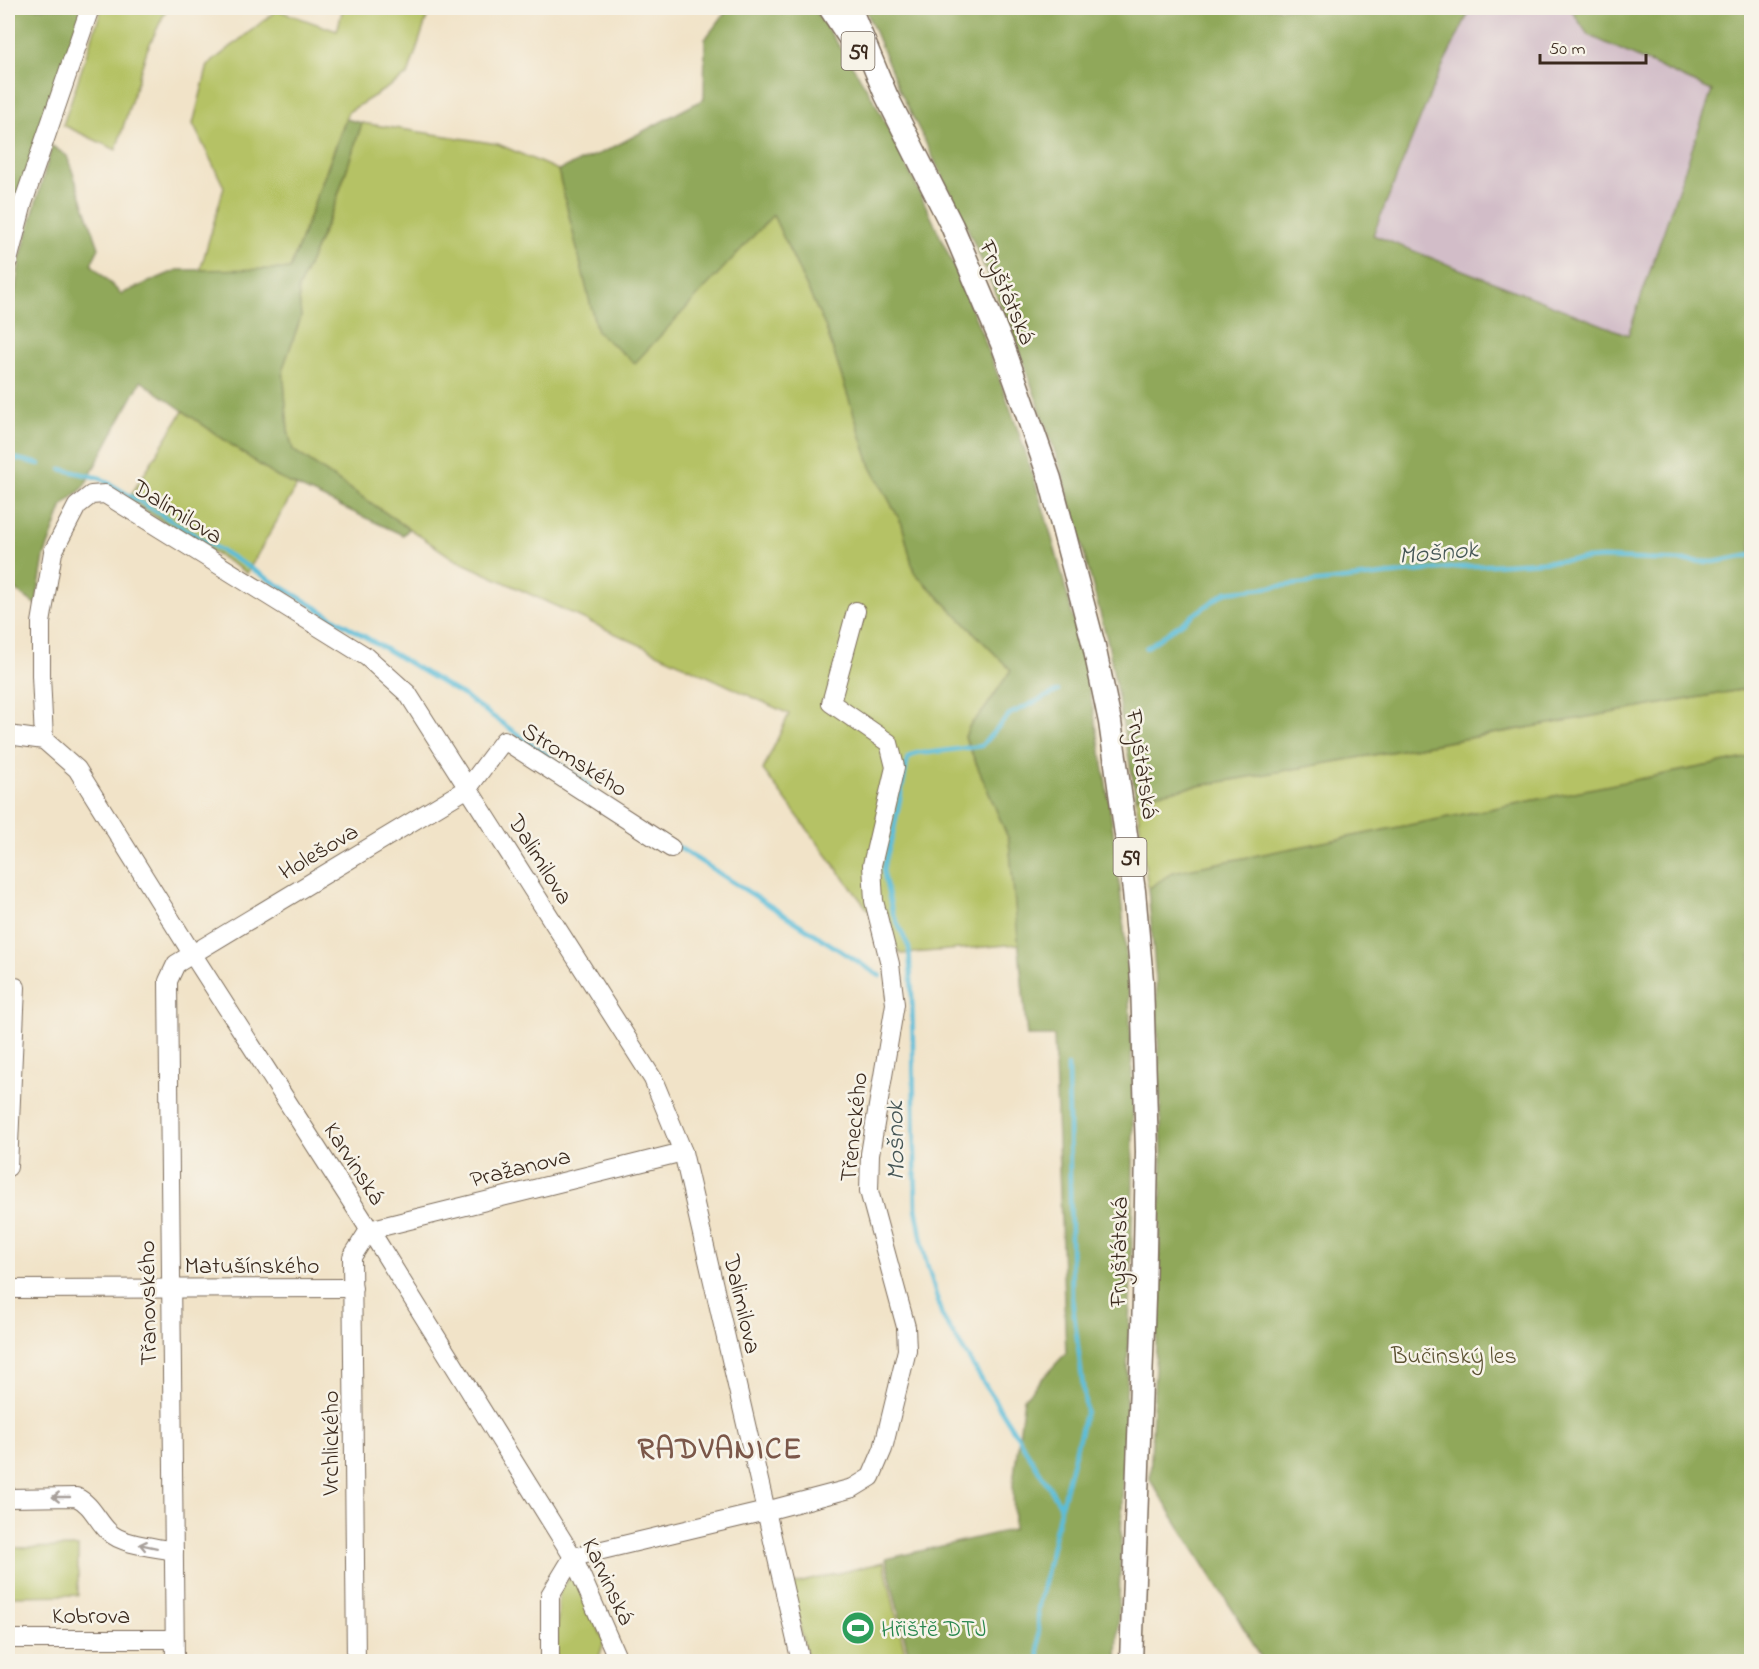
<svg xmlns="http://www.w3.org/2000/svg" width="1759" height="1669" viewBox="0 0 1759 1669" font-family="'Indie Flower',sans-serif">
<rect width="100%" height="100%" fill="#f7f3e8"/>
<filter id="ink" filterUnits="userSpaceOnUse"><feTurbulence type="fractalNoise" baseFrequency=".0167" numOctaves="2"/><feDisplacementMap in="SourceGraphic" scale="12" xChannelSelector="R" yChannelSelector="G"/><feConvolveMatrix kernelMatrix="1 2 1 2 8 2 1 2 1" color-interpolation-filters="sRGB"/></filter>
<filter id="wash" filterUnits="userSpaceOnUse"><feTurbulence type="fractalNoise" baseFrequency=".008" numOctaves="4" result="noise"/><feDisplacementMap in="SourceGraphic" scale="24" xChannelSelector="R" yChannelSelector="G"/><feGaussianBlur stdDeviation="1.35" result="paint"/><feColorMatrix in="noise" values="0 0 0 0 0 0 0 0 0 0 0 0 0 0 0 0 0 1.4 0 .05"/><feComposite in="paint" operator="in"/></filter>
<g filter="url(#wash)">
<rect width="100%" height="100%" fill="#f1e3c8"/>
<!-- industrial -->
<path fill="#d2bdc8" d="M 1471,8 L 1570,8 L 1588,35 L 1712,90 L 1629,335 L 1373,236 L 1436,80 Z"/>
<!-- green -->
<g fill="#b5c265" stroke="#787642" stroke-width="1.5">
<path d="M 102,8 L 167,8 L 147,50 L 116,150 L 63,125 Z"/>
<path d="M 343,8 L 430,8 L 408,75 L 348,112 L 290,269 L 200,271 L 224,187 L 193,124 L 208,65 L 277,10 L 337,31 Z"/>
<path d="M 362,123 L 498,144 L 558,170 L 597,331 L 773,215 L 826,328 L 871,467 L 902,524 L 914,572 L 1011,670 L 984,710 L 970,725 L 965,737 L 1009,840 L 1019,944 L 901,954 L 763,770 L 789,714 L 454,559 L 293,450 L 288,431 L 283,368 L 301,317 L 298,289 L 335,205 Z"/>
<path d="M 183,411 L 277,477 L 297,486 L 247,573 L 128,500 Z"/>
<path d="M 1751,688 L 1751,757 L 1174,872 L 1148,889 L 1136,797 Z"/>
<path d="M 78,1547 L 78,1595 L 8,1596 L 8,1548 Z"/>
<path d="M 884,1562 L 907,1661 L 808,1661 L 790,1585 Z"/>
<path d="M 572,1573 L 604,1641 L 598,1661 L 556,1661 L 559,1592 Z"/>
</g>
<!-- forest -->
<g fill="#90a85a" stroke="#66693c" stroke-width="1.5">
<path d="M 8,8 L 84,8 L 8,225 Z"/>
<path d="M 729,8 L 813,8 C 834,38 856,69 874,101 C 884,119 892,137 901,155 C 923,199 944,243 963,288 C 1057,508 1113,742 1128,981 C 1138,1136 1131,1291 1124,1446 C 1121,1518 1119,1590 1117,1661 L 910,1661 L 886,1559 L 1014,1529 L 1013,1483 L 1024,1398 L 1066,1353 L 1054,1036 L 1027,1036 L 1009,840 L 965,737 L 970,725 L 984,710 L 1011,670 L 914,572 L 902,524 L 871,467 L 826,328 L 773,215 L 635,363 L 597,332 L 558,170 L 606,151 L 704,99 L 705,39 Z"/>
<path d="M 865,8 L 1471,8 L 1436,80 L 1373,235 L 1628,335 L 1712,91 L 1588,35 L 1570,8 L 1751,8 L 1751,688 L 1136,797 L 1108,643 L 1063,475 L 1016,341 L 964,220 L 899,89 Z"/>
<path d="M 346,119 L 362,123 L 335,204 L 298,289 L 301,317 L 283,368 L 288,431 L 293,450 L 409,529 L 403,535 L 277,477 L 141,381 L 83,488 L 63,505 L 44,557 L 36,605 L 13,588 L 8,572 L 8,338 L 20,259 L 52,146 L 67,156 L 99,248 L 91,264 L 121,294 L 177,270 L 290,269 Z"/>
<path d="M 1751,757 L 1751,1660 L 1263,1661 L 1234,1612 L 1150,1480 L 1158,1299 L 1162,1152 L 1156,980 L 1148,889 L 1173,872 Z"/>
</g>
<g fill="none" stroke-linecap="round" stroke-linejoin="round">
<!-- stream -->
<g stroke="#5bbdd9" stroke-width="4.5">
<path d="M 8,457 L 40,464"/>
<path d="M 61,469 L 100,478 L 464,696 L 589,785"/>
<path d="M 1146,648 L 1226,592 L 1458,567 L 1603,558 L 1714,562 L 1752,555"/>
<path d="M 675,845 L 880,976"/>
<path d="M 1061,1506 L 1086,1411 L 1072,1298 L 1068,1066"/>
<path d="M 1039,1662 L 1038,1609 L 1061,1506 L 942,1316 L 925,1257 L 916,1208 L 912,996 L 909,948 L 892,911 L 883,870 L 893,834 L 908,758 L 918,752 L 927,753 L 981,746 L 1010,714 L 1058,691"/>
</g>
</g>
</g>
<g filter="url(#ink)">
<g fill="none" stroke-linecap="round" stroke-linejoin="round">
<defs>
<g id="minor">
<path d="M 8,261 L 23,203 L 90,8"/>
<path d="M 8,735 L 44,740 L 77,769 L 193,955 L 378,1243 L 573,1557 L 619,1662"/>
<path d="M 44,740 L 41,675 L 41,623 L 53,552 L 77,506 L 91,495 L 105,494 L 367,657 L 408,694 L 653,1079 L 683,1152 L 801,1662"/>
<path d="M 8,987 L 16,987 L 8,1167"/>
<path d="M 369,1230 L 683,1152"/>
<path d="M 8,1289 L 353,1288"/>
<path d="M 8,1498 L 76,1497 C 92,1504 97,1521 109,1532 C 122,1545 156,1547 174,1551"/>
<path d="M 8,1639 L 174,1639"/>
<path d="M 175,1662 L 168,981 L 176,964 L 468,788 L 504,740 L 671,848"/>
<path d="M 356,1662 L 352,1257 L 369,1230"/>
<path d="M 550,1662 L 550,1595 L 573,1557 L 766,1511 L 853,1488 L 871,1477 L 883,1449 L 907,1350 L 906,1327 L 869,1191 L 870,1154 L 895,1004 L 890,964 L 874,901 L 872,865 L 895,767 L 889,743 L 831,703 L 856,611"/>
</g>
<g id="major">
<path d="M 830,8 L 855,46"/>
<path d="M 850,8 L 886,95 L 952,226 L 1003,346 L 1050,479 L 1094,646 L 1110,722 L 1134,891 L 1142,981 L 1147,1152 L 1144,1299 L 1131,1662"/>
</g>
</defs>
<!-- minor casing -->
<use href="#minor" stroke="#7b6b5a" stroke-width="20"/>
<!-- major casing -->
<use href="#major" stroke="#7b6b5a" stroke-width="25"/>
<!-- minor -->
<use href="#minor" stroke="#fff" stroke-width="18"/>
<!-- major -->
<use href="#major" stroke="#fff" stroke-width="22"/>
</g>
<!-- one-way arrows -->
<defs><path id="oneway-shaft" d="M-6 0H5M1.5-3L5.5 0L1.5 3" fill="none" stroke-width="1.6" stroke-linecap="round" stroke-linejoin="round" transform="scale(1.5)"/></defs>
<g stroke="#a79f9a">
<use href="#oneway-shaft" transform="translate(61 1497) rotate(180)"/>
<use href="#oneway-shaft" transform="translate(148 1546) rotate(-168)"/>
</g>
</g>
<!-- icons -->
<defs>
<symbol id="stadium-disc" viewBox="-11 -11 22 22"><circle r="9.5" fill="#2e9e5b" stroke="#f7f3e8"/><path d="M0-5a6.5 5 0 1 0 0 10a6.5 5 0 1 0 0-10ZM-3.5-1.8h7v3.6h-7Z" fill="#fff"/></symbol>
</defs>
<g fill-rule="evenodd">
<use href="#stadium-disc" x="839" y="1609" width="38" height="38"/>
</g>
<g text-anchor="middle" stroke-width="5" stroke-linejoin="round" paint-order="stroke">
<!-- shield labels -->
<g fill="#f7f3e8" stroke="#73665b" stroke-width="1.5">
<rect x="841.5" y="32" width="33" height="38" rx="4.5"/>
<rect x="1113.5" y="838" width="33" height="38" rx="4.5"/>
</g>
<g font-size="22" font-weight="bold" fill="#3b2a1e">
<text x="858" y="59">59</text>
<text x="1130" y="865">59</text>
</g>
<!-- street labels -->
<g font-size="24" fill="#3b2a1e" stroke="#f7f3e8">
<text transform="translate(1008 292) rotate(67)" y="8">Fryštátská</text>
<text transform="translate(178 511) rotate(32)" y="8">Dalimilova</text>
<text transform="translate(575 759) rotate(32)" y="8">Stromského</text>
<text transform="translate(1143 764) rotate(81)" y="8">Fryštátská</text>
<text transform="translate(318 851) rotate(-31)" y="8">Holešova</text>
<text transform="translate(541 859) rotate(58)" y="8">Dalimilova</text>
<text transform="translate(853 1127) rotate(-84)" y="8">Třeneckého</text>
<text transform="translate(355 1163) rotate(57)" y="8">Karvinská</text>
<text transform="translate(520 1167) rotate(-14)" y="8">Pražanova</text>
<text transform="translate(1118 1252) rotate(-89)" y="8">Fryštátská</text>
<text x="252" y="1273">Matušínského</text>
<text transform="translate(147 1303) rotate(-91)" y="8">Třanovského</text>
<text transform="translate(743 1304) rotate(77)" y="8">Dalimilova</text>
<text transform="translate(330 1443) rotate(-90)" y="8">Vrchlického</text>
<text transform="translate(609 1581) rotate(65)" y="8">Karvinská</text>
<text x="91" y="1623">Kobrova</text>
</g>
<!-- park labels -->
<g font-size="24" fill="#5a5030" stroke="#f7f3e8">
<text x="1454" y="1363">Bučinský les</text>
</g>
<!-- leisure labels -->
<g font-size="24" fill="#27864d" stroke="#f7f3e8" text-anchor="start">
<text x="881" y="1636">Hřiště DTJ</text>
</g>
<!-- water labels -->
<g font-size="26" font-style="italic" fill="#455656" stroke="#f7f3e8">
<text transform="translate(1438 551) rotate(-5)" y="9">Mošnok</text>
<text transform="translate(894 1141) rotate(-91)" y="9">Mošnok</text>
</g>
<!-- district labels -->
<g font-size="30" font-weight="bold" letter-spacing="1.5" fill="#7b5749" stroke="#f7f3e8">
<text x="720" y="1458">RADVANICE</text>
</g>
</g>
<!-- margin -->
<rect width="1759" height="1669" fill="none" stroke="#f7f3e8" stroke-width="30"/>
<!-- scale -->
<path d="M1540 54v9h106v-9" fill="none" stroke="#3b2a1e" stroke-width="3"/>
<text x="1549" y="54" font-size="18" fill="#3b2a1e" stroke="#f7f3e8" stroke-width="4.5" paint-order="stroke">50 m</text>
</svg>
